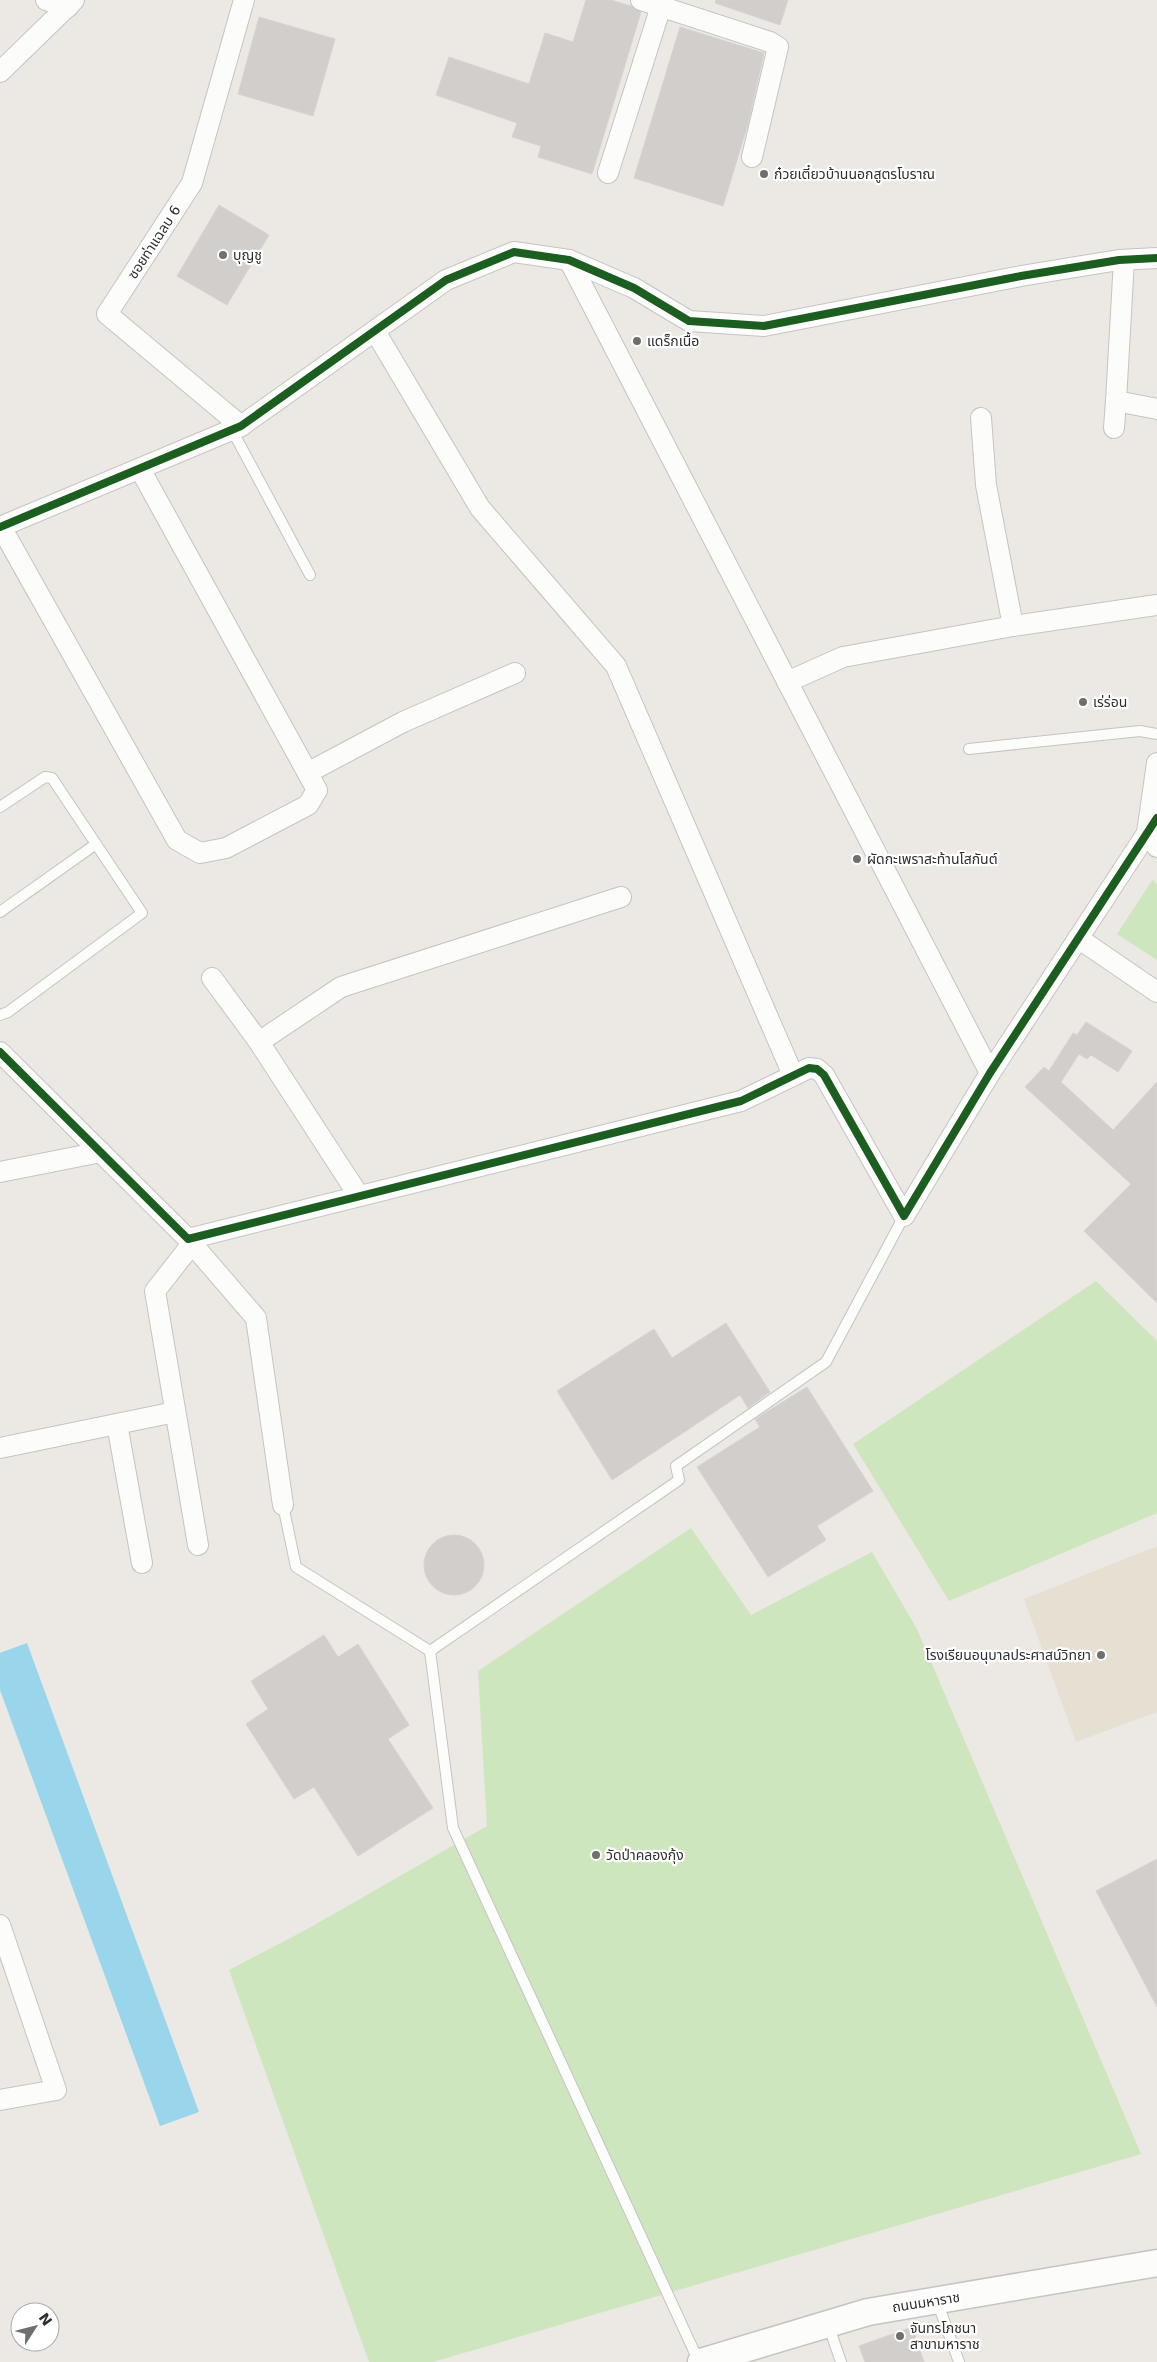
<svg xmlns="http://www.w3.org/2000/svg" width="1157" height="2362" viewBox="0 0 1157 2362" font-family="'DejaVu Sans','Noto Sans Thai',sans-serif">
<rect width="100%" height="100%" fill="#ece8e4"/>
<!-- education -->
<path fill="#e6e0d3" d="M 1157,1546 L 1157,1712 L 1076,1742 L 1024,1599 Z"/>
<!-- green -->
<g fill="#cee6be">
<path d="M 1153,879 L 1157,885 L 1157,960 L 1117,934 Z"/>
<path d="M 1096,1281 L 1157,1341 L 1157,1513 L 949,1601 L 853,1444 Z"/>
<path d="M 691,1528 L 751,1615 L 872,1552 L 917,1629 L 1141,2154 L 433,2362 L 369,2362 L 229,1970 L 311,1927 L 487,1826 L 478,1671 Z"/>
</g>
<!-- water -->
<path fill="#99d6ec" d="M 27,1643 L 199,2112 L 160,2126 L 0,1690 L 0,1653 Z"/>
<!-- building -->
<g fill="#d1cecb" stroke="#d7d4d0">
<path d="M 586,0 L 611,0 L 631,6 L 641,12 L 592,174 L 538,157 L 541,146 L 512,137 L 517,123 L 436,95 L 449,57 L 529,84 L 545,33 L 573,42 Z"/>
<path d="M 716,0 L 788,0 L 780,25 L 715,3 Z"/>
<path d="M 259,17 L 335,39 L 313,116 L 238,94 Z"/>
<path d="M 680,27 L 764,53 L 748,124 L 723,206 L 634,178 Z"/>
<path d="M 219,205 L 269,235 L 227,305 L 177,276 Z"/>
<path d="M 1086,1022 L 1132,1051 L 1118,1072 L 1091,1055 L 1087,1059 L 1079,1054 L 1061,1082 L 1113,1130 L 1157,1082 L 1157,1303 L 1084,1231 L 1131,1184 L 1025,1087 L 1044,1067 L 1049,1071 L 1073,1033 L 1077,1035 Z"/>
<path d="M 726,1323 L 770,1392 L 748,1408 L 740,1395 L 612,1480 L 557,1391 L 654,1329 L 672,1358 Z"/>
<path d="M 807,1387 L 873,1491 L 817,1526 L 826,1540 L 768,1577 L 697,1467 L 760,1427 L 755,1419 Z"/>
<circle cx="454" cy="1565" r="30"/>
<path d="M 324,1635 L 338,1657 L 358,1644 L 409,1725 L 388,1739 L 433,1808 L 358,1856 L 314,1787 L 294,1799 L 246,1724 L 268,1709 L 251,1681 Z"/>
<path d="M 1157,1859 L 1157,2007 L 1096,1891 Z"/>
<path d="M 912,2327 L 924,2362 L 865,2362 L 859,2346 Z"/>
</g>
<g fill="none" stroke-linecap="round" stroke-linejoin="round">
<defs>
<g id="service">
<path d="M 232,430 L 310,575"/>
<path d="M 969,749 L 1140,731 L 1157,734"/>
<path d="M 0,807 L 45,777 L 52,778 L 142,913 L 8,1012 L 0,1015"/>
<path d="M 0,912 L 96,844"/>
<path d="M 283,1505 L 296,1567 L 430,1651 L 679,1480 L 676,1466 L 826,1362 L 904,1216"/>
<path d="M 430,1651 L 453,1828 L 699,2362"/>
<path d="M 937,2301 L 959,2362"/>
<path d="M 828,2324 L 841,2362"/>
</g>
<g id="minor">
<path d="M 46,0 L 68,7"/>
<path d="M 641,0 L 770,42 L 778,47 L 752,157"/>
<path d="M 0,72 L 74,0"/>
<path d="M 608,173 L 663,0"/>
<path d="M 569,260 L 990,1073"/>
<path d="M 1124,260 L 1116,401 L 1157,409"/>
<path d="M 375,331 L 480,508 L 616,666 L 793,1075"/>
<path d="M 981,418 L 986,485 L 1013,626"/>
<path d="M 241,426 L 107,314 L 192,183 L 244,0"/>
<path d="M 1114,428 L 1116,401"/>
<path d="M 0,527 L 241,426 L 446,280 L 514,252 L 569,260 L 634,288 L 689,321 L 764,326 L 1021,276 L 1119,260 L 1157,258"/>
<path d="M 1,527 L 177,840 L 200,853 L 226,848 L 308,805 L 317,790 L 140,469"/>
<path d="M 787,682 L 843,657 L 1013,626 L 1157,605"/>
<path d="M 1157,763 L 1147,833 L 1157,847"/>
<path d="M 309,772 L 403,722 L 515,673"/>
<path d="M 1078,938 L 1157,992"/>
<path d="M 212,978 L 259,1042 L 359,1196"/>
<path d="M 259,1042 L 341,987 L 621,897"/>
<path d="M 0,1052 L 188,1239 L 741,1101 L 809,1068 L 817,1069 L 824,1075 L 904,1216 L 990,1073 L 1157,818"/>
<path d="M 0,1172 L 101,1152"/>
<path d="M 188,1239 L 256,1318 L 283,1505"/>
<path d="M 192,1244 L 155,1291 L 198,1545"/>
<path d="M 117,1424 L 142,1563"/>
<path d="M 0,1448 L 175,1412"/>
<path d="M 0,1925 L 56,2090 L 0,2100"/>
</g>
<path id="tertiary" d="M 701,2362 L 868,2312 L 1157,2263"/>
</defs>
<!-- service casing -->
<use href="#service" stroke="#c5c4c5" stroke-width="12"/>
<!-- minor casing -->
<use href="#minor" stroke="#c5c4c5" stroke-width="22"/>
<!-- tertiary casing -->
<use href="#tertiary" stroke="#c5c4c5" stroke-width="29"/>
<!-- service -->
<use href="#service" stroke="#fcfcfb" stroke-width="10"/>
<!-- minor -->
<use href="#minor" stroke="#fcfcfb" stroke-width="20"/>
<!-- tertiary -->
<use href="#tertiary" stroke="#fcfcfb" stroke-width="26"/>
<defs>
<g id="cycleway">
<path d="M 0,527 L 241,426 L 446,280 L 514,252 L 569,260 L 634,288 L 689,321 L 764,326 L 1021,276 L 1119,260 L 1157,258"/>
<path d="M 0,1052 L 188,1239 L 741,1101 L 809,1068 L 817,1069 L 824,1075 L 904,1216 L 990,1073 L 1157,818"/>
</g>
</defs>
<!-- cycleway casing -->
<use href="#cycleway" stroke="#fff" stroke-width="11"/>
<!-- cycleway -->
<use href="#cycleway" stroke="#1b5e20" stroke-width="8"/>
</g>
<!-- markers -->
<g fill="#706f6e" stroke="#fff" stroke-width="2">
<circle cx="764" cy="174" r="5"/>
<circle cx="223" cy="255" r="5"/>
<circle cx="637" cy="341" r="5"/>
<circle cx="1083" cy="702" r="5"/>
<circle cx="857" cy="859" r="5"/>
<circle cx="1101" cy="1655" r="5"/>
<circle cx="596" cy="1855" r="5"/>
<circle cx="900" cy="2336" r="5"/>
</g>
<g text-anchor="middle" stroke-width="4.5" stroke-linejoin="round" paint-order="stroke">
<!-- poi labels -->
<g font-size="14" fill="#2e2e2e" stroke="#fff" text-anchor="start">
<text x="774" y="179">ก๋วยเตี๋ยวบ้านนอกสูตรโบราณ</text>
<text x="233" y="260">บุญชู</text>
<text x="647" y="346">แดร็กเนื้อ</text>
<text x="1093" y="707">เร่ร่อน</text>
<text x="867" y="864">ผัดกะเพราสะท้านโสกันต์</text>
<text x="1091" y="1660" text-anchor="end">โรงเรียนอนุบาลประศาสน์วิทยา</text>
<text x="606" y="1860">วัดป่าคลองกุ้ง</text>
<text x="910" y="2333">จันทรโภชนา<tspan x="910" dy="16">สาขามหาราช</tspan></text>
</g>
<!-- street labels -->
<g font-size="14" fill="#2e2e2e" stroke="#fff">
<text transform="translate(154 242) rotate(-57)" y="5">ซอยท่าแฉลบ 6</text>
<text transform="translate(926 2302) rotate(-9)" y="5">ถนนมหาราช</text>
</g>
</g>
<!-- north arrow -->
<g transform="translate(35 2327) rotate(54)"><circle r="24" fill="#ffffff" stroke="#ababab"/>
<path d="M0-4L9 19L0 12L-9 19Z" fill="#706f6e"/>
<text y="-8" font-size="14" font-weight="bold" text-anchor="middle" fill="#2e2e2e">N</text>
</g>
</svg>
